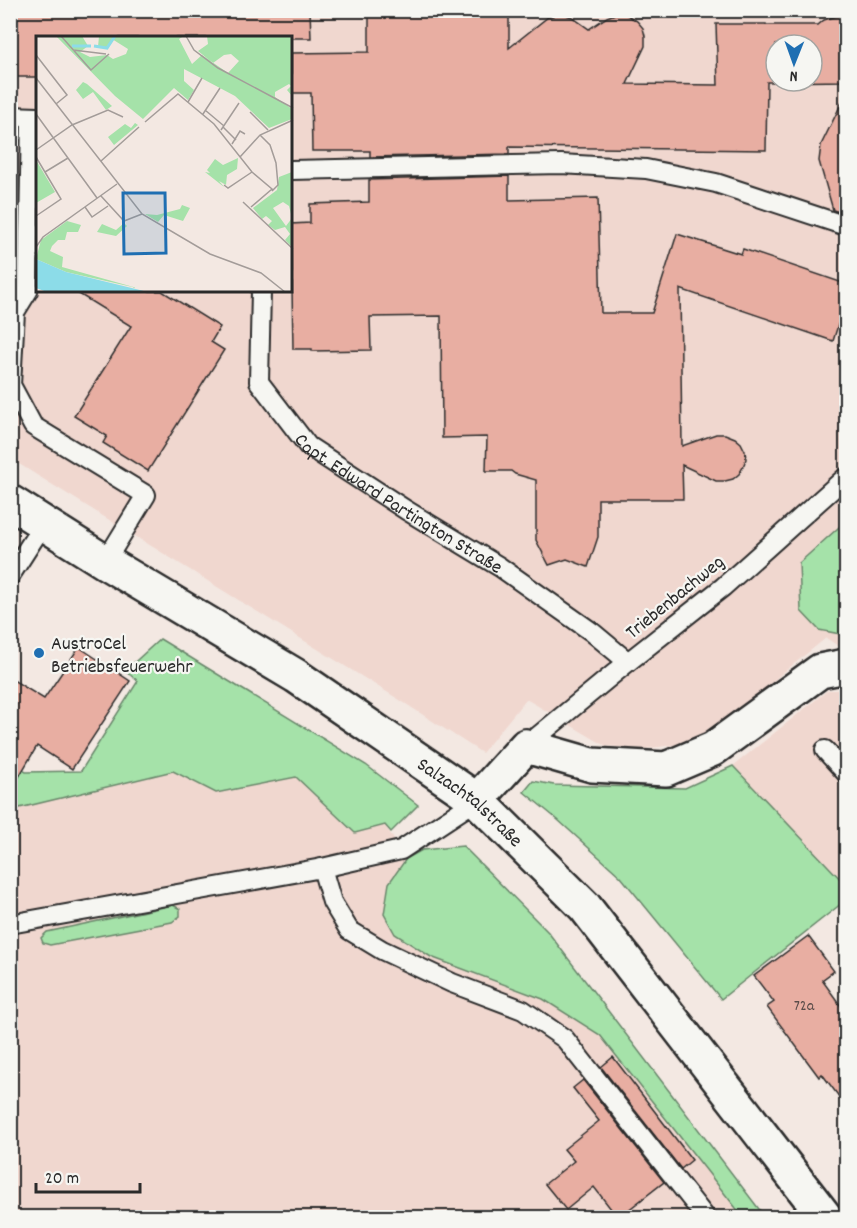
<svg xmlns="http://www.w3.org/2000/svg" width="857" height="1228" viewBox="0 0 857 1228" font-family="Dekko,sans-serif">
<rect width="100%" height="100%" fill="#f3e8e2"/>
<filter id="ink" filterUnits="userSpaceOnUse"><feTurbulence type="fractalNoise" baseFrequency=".0167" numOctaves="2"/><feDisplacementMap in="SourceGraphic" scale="12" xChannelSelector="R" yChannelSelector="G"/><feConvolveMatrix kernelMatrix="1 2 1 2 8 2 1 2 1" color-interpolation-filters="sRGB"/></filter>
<g filter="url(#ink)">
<g fill="#f0d7cf" fill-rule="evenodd">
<path d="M10 11H846V651L826 638 779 676 721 728 681 744 643 749 606 746 526 699 482 753 403 702 11 459ZM38 38H291V291H38ZM776 45H812V81H776Z"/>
<polygon points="828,690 846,690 846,885 733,766"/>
<polygon points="173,771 216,793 296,777 355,833 385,825 406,859 389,883 431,957 543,999 600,1035 743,1217 11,1217 10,810"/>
</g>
<g fill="#a5e2a9" stroke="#68866a" stroke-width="1.5">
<polygon points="846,521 846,635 819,630 801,611 799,563"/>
<polygon points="160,639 366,765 418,805 391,832 385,825 355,833 296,777 216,793 173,771 11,810 10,763 26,772 81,771 138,681 125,671"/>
<polygon points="733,766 846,885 846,900 721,999 621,877 558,820 524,792 533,781 554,785 685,788"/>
<polygon points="463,846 548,932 765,1217 743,1217 600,1035 543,999 431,957 395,934 384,914 389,883 406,859 422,850"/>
<polygon points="173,905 180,909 180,916 172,922 50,945 43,943 41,938 47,932"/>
</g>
<g fill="#e8aea2" stroke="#2b2b2b" stroke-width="1.5" fill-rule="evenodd">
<polygon points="310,10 311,38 38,38 38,77 10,77 10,12 121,11"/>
<path d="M369 10H509V48L548 17 557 15H566L572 17 589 29 607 17 615 14 624 13 637 21 643 28 645 36V46L627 84 718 85 716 24H766V25H818L824 20 846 13V81L767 82 766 150 509 147V154L370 157V151H312L311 93H291V53L369 52ZM776 45H812V81H776Z"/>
<polygon points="846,94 846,214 833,210 819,161 821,145"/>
<polygon points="509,176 509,200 598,198 601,313 652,313 677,234 741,254 743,249 846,284 846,300 833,341 680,289 682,446 716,434 725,434 735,438 741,443 745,451 746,459 743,467 739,474 733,479 725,481 716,481 682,465 683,499 598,499 598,537 588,567 567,559 549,565 536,540 536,480 515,474 511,471 486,471 487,437 442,438 441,316 370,317 371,350 312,351 312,349 293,349 291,224 310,223 310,204 369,202 369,180"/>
<polygon points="74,291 162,291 220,327 211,342 224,350 148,471 103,443 107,436 74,416 131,326"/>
<polygon points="79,647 130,681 72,769 37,746 10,792 10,678 44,699"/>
<polygon points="808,936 834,971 822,980 846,1013 846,1106 822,1074 819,1077 767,1007 774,1002 754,976"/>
<polygon points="613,1057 692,1160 681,1169 601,1067"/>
<polygon points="583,1080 664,1182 618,1218 594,1187 566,1210 545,1184 574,1161 564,1149 599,1121 573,1088"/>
</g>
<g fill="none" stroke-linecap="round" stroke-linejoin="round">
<g stroke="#2b2b2b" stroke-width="22">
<g id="service">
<polyline points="10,116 38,117"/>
<polyline points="31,117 28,291 15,312 11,385 33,426 146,495 105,562"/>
<polyline points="291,170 561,164 646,169 716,183 846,226"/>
<path id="s1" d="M261 291 259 382 308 446 406 510 500 567 592 632 628 662"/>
<polyline points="10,576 44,523"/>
<polyline points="526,746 628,662 723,587 846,477"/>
<polyline points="825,750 846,773"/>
<polyline points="322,868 332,902 349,930 382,950 452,983 523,1010 565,1039 706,1218"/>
<polyline points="10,924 322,868 401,850 477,800"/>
</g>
</g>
<g stroke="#2b2b2b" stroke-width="38">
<polyline id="minor" points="477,800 526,746 592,765 666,769 713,749 820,671 846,666"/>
</g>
<g stroke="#2b2b2b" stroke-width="38">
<g id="primary">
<path id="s2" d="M10 502 105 562 296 676 477 800 585 907 826 1218"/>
</g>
</g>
<use href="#service" stroke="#f6f6f2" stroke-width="18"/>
<use href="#minor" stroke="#f6f6f2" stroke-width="33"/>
<use href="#primary" stroke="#f6f6f2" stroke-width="33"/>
</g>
</g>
<circle fill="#1f6fb2" stroke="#f6f6f2" stroke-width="2" cx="39" cy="653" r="6"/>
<g text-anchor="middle" stroke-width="4.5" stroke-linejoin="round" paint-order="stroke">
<g font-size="16" fill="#5a4c49">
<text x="804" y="1010">72a</text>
</g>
<g font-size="20" fill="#2b2b2b" stroke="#f6f6f2">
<text dy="7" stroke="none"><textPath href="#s1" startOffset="279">Capt. Edward Partington Straße</textPath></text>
<text transform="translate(674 596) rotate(-39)" y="7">Triebenbachweg</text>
<text dy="7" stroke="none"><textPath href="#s2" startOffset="550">Salzachtalstraße</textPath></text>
</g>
<g font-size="20" fill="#2b2b2b" stroke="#f6f6f2" text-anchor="start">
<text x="51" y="649">AustroCel<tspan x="51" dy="23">Betriebsfeuerwehr</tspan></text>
</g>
</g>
<g transform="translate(36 36)">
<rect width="256" height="256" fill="#f3e8e2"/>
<path d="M20 0H46L52 10 44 16 54 21 71 19 77 23 90 18 92 13 76 3 71 11H62L63 0H148L143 3 156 28 166 19 192 37 203 25 195 18 188 19 177 27 162 15 172 8 171 0H256V60L251 54 255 50 253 48 239 56V61L256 73V83L233 92 199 60 148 33V45L158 54 152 64 138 52 107 83 79 60ZM47 46 51 48 76 70 70 74 57 56 47 63 40 54ZM99 87 102 89 78 109 72 101 89 88 95 92ZM202 122 201 133 191 139 190 149 183 145 188 151 169 136 174 137 171 134 179 123 187 129ZM0 124 19 156 0 167ZM256 136 257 208 255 210 249 204 254 198 249 191 239 194 232 189 236 185 230 180 226 183 217 172 241 154 243 141ZM247 166 253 170 256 182 250 190 237 172ZM146 169 154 172 147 185 128 179 122 186 109 178 121 179 144 173ZM31 185 45 189 42 196H31L29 204H22L16 210 14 215 27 221 26 231 101 252 30 236 0 223 5 204ZM88 187 91 190 80 200 61 196 66 188 80 194Z" fill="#a5e2a9" fill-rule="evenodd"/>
<path d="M0 223 30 236 112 256H11L0 252Z" fill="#8cdce8"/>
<path fill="none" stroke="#8cdce8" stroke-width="3" d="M36 10H55M58 10 71 12 79 0"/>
<path fill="none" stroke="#a39c99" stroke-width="1.5" d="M25 0 55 34 73 18M150 0 158 14 182 32 257 72M37 14 70 18M0 19 31 59 20 68M0 42 106 178 174 218 225 237 249 256M152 66 166 42M169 74 188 90M214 76 232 94M0 78 61 162M167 78 184 52M109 86 142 58 178 88 216 136 236 153 215 171M187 91 200 104M185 94 203 67M224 99 234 109 240 127 242 149 236 155M196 108 204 95 209 98M0 114 36 89 72 74 87 81M0 121 25 163 0 180M204 121 224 99 257 84M65 125 103 91M9 136 32 122M188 149 192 152 216 136M65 160 88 185 106 178M207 166 257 213M49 171 56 181 72 170M0 211 7 201 81 148"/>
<path fill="#1f6fb2" fill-opacity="0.15" stroke="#1f6fb2" stroke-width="3" d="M87 157H129L130 217 88 218Z"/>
<rect width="256" height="256" fill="none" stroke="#2b2b2b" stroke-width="3"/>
</g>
<rect width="857" height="1228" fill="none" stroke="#f6f6f2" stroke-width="36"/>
<rect x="18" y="18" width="821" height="1192" fill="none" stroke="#2b2b2b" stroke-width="2" filter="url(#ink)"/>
<g transform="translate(794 63) rotate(181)"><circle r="28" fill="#f6f6f2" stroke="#a5a5a2" stroke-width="1.5"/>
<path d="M0-4.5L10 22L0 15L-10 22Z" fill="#1f6fb2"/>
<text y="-9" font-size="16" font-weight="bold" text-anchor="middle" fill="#2b2b2b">N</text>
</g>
<path d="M36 1183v9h104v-9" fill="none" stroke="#2b2b2b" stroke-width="3"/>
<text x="45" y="1183" font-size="18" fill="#2b2b2b" stroke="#f6f6f2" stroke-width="4.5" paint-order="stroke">20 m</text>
</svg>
